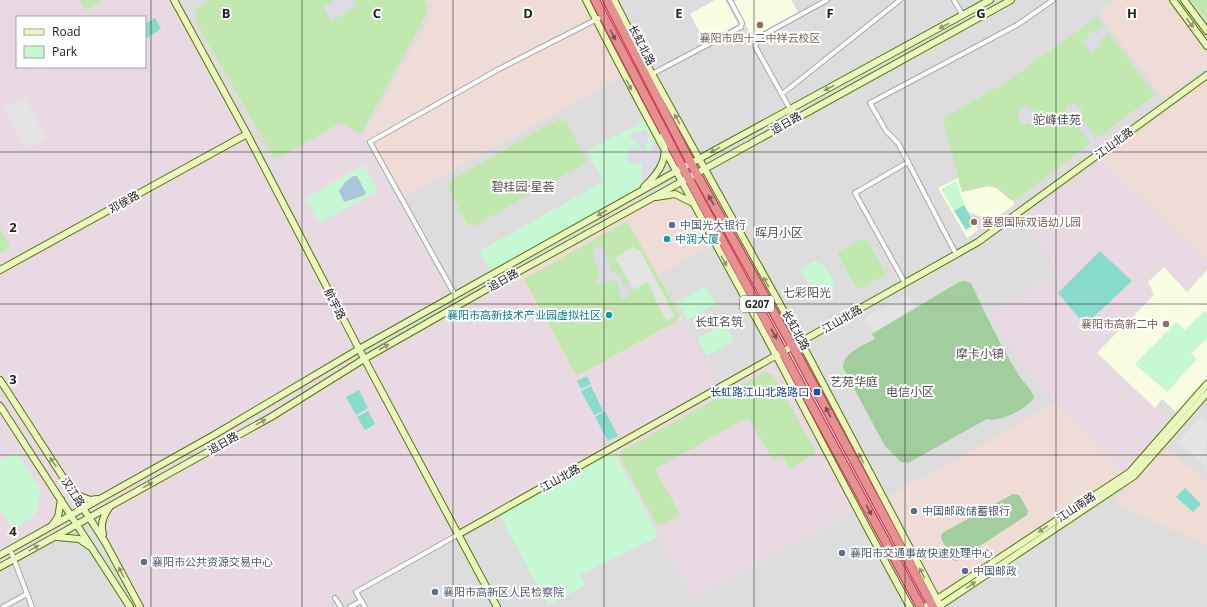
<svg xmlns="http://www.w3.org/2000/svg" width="1207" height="607" viewBox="0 0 1207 607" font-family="'Open Sans','Noto Sans SC',sans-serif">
<rect width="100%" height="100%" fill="#f0efe7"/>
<path fill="#dedddd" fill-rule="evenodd" d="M0 0H1207V607H0ZM17 17H145V67H17Z"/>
<g fill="#f0dcd7">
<polygon points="427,0 582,0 622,77 401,198 370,142 362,137 432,13"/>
<polygon points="1115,0 1167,0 1207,53 1207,67 1164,98 1098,13"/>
<polygon points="1207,80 1207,261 1103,160"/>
<polygon points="680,181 715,244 659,275 683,319 577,379 517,272"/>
<polygon points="1055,402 1123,475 940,597 932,584 931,577 889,496 993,439"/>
<polygon points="1165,447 1207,481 1207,546 1113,502"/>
</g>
<g fill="#e9d9e3" fill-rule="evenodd">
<path d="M0 0H174L364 359 517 272 577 379 683 319 721 388 459 534 323 607H142L89 518 0 567ZM17 17H145V67H17Z"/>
<polygon points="342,124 357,134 365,144 449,293 361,344 270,165"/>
<polygon points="1103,160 1207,261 1207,270 1187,292 1164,267 1154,295 1097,353 1172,422 1123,475 1032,378 991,313 1057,276 1025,216"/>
<polygon points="775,362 854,511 694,599 613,452"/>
</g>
<g fill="#f9fee2">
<polygon points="715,0 725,0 738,24 705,42 690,14"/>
<polygon points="737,0 791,0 798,12 752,37 734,2"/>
<polygon points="958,178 962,192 988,186 997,188 1009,199 1014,200 1014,205 967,238 938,188"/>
<polygon points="1164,267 1187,292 1207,270 1207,382 1179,415 1162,399 1155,408 1097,353 1154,295 1148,282"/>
</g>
<g fill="#c1e8ae">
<polygon points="80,0 104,0 86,10"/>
<polygon points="210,0 424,0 427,12 362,132 360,133 341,122 280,157 274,158 195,20 196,8"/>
<polygon points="1190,0 1207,0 1207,20"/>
<polygon points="1097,17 1153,93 1153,96 1017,199 1012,201 997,188 988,186 962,192 943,118 1002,85"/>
<polygon points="559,119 567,122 587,162 476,225 473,226 467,223 450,192 448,184 453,179"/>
<polygon points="627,221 679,313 679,317 677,321 579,375 576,375 524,279"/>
<polygon points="0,229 10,247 0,253"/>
<polygon points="865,237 886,274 858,290 837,253"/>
<polygon points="764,372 773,375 815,450 815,454 790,469 782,455 773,460 748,417 655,469 679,512 678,516 662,525 656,523 620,458 620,452"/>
</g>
<g fill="#a2ce9d">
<path d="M965 281 971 283C986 315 1001 347 1020 377 1025 384 1031 389 1034 397 1030 408 998 423 987 419L908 463 901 462 885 446 843 368C843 352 863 346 875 339L872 334 959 282Z"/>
<polygon points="1013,494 1019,495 1028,510 1027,515 957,561 952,560 941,538 942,533"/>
</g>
<g fill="#c6f8d3">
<polygon points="648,119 666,153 662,165 634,195 492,274 480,251 604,181 587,151"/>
<polygon points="364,165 378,191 319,223 305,198"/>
<polygon points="956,181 964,205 954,211 941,189"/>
<polygon points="814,261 825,265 836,285 816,296 801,269"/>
<polygon points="706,287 716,304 687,320 677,302"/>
<polygon points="1204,311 1207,313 1207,338 1191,354 1197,359 1167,392 1135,364 1176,322 1185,330"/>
<polygon points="725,323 734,341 707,356 697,339"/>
<polygon points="612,449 659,536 580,575 585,586 548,605 498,512"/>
<path d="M17 452 40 489C38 515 35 518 12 530L0 508V461Z"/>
</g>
<g fill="#87dccb">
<polygon points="155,18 161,29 145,39 145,24"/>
<polygon points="964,205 975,224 966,230 954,211"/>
<polygon points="1100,251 1132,281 1085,325 1058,293"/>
<polygon points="587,376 591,384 581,389 577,381"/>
<polygon points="591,386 603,411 594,415 581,391"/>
<polygon points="359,390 368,408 356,415 346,397"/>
<polygon points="368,411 375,424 365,430 357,417"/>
<polygon points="605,411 618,436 608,441 595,417"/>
<polygon points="1185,488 1201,504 1193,512 1176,497"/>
</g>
<g fill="#e4e4e4">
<polygon points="24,97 46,138 26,149 4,108"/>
<polygon points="632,247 640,251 675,316 667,321 657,303 648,281 634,290 615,258"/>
<polygon points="907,294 915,308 873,332 865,318"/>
<polygon points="1200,417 1207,423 1206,467 1178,443"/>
</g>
<g fill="#dddbe6">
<polygon points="335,0 353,0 357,6 331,21 323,7"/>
<polygon points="1103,25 1109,33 1100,40 1102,44 1091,53 1082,41 1088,37 1089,34 1087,32 1089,30 1092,33"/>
<polygon points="1074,103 1082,109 1081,118 1096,138 1101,135 1110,146 1092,159 1084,148 1090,143 1075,122 1068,121 1064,116 1066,106"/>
<polygon points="1027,105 1031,111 1036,109 1037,114 1034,121 1027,124 1019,123 1019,110"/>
<polygon points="642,130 645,130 650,137 645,145 647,151 650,151 653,144 659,140 666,153 662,165 645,185 642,180 642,165 626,162 631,148 641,150 639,143 630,138 630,134 633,133 636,134"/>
<polygon points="967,211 981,217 981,235 975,224"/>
<polygon points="602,245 611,271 621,276 623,287 630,283 633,288 627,292 629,296 622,300 616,279 596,285 596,281 600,275 592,251"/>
</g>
<polygon fill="#a9c7dc" points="353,176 357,176 366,193 363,196 344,202 339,191 345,182"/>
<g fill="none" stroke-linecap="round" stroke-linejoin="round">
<g stroke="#a7a7a7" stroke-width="6">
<g id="street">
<polyline points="954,0 963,16"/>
<polyline points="652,74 741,27 742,23 730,0"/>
<polyline points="782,94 900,0"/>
<polyline points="790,109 755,46 758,38 827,0"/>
<polyline points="956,254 898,143 886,131 870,103 1017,25 1053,0"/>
<polyline points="905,283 855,193 908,162"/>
<polyline points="455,295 370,142 499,69 603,16"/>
<polyline points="10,549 32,607"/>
<polyline points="335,598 341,607"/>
<polyline points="3,607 27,594"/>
<polyline points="350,607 361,601"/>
<polyline points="365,607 356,592 459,534"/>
</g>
</g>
<g stroke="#567508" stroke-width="8">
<g id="secondary">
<polyline points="174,0 247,134 359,349 497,607"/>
<path d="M586 0C647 121 713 238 777 357 821 440 864 524 910 607"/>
<polyline points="614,0 652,74 801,342 941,607"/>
<polyline points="1173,0 1207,46"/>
<polyline points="1184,0 1207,31"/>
<path d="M644 187C660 172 669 158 663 136"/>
<polyline points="656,197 675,194 691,202"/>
<polyline points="0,270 247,134"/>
<polyline points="0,380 105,542 140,607"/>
<polyline points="0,406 130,607"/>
<polyline points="75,494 90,500 97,499"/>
<polyline points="53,524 58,517 61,500"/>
<path d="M103 534C100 524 103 516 109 508"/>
<polyline points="459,534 978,242 1207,75"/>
<polyline points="57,537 79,539 89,546"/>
<polyline points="0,555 214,435 359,349 675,172 990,0"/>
<polyline points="0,567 271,417 364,359 487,289 1011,0"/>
<polyline points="925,607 1130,472 1207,384"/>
<polyline points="938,607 1134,476 1207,393"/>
</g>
</g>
<g stroke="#d62c48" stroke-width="10">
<g id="highway">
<polyline points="595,0 683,168 921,607"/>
<polyline points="607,0 696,173 793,347 933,607"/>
</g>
</g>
<use href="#street" stroke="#fff" stroke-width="4"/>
<use href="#secondary" stroke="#eaf8bd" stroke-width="6"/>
<use href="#highway" stroke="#e49192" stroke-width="8"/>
</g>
<defs><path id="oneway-solid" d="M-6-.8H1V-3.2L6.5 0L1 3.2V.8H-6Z"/></defs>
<g fill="#8f9776">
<use href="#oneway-solid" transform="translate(1190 23) rotate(53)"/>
<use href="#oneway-solid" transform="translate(944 26) rotate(152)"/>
<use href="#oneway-solid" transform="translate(629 85) rotate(62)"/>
<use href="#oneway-solid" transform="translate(829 88) rotate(152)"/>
<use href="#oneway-solid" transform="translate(677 119) rotate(-119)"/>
<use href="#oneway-solid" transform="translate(715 150) rotate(151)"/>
<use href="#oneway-solid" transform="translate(602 213) rotate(151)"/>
<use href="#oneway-solid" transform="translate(724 261) rotate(61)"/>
<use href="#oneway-solid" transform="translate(766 282) rotate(-119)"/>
<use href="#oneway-solid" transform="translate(384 347) rotate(-30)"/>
<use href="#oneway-solid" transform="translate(261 422) rotate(-29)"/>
<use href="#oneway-solid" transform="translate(861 458) rotate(-117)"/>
<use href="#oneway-solid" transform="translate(53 462) rotate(-123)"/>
<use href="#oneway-solid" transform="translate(148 485) rotate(-29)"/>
<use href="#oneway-solid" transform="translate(1043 529) rotate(146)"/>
<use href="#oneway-solid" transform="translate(34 548) rotate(-29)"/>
<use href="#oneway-solid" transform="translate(121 572) rotate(-118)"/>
<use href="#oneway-solid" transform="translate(922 573) rotate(-118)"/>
<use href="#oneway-solid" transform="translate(971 585) rotate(-34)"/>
</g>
<g fill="#785353">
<use href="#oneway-solid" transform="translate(613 35) rotate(62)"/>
<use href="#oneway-solid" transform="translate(711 200) rotate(-119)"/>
<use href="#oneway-solid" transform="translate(774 334) rotate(61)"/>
<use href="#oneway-solid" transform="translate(828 412) rotate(-118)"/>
<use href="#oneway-solid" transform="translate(869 510) rotate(62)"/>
</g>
<path fill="none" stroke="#202020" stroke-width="1" stroke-opacity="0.55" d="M151 0V607M302 0V607M453 0V607M604 0V607M754 0V607M905 0V607M1056 0V607M0 152H1207M0 304H1207M0 455H1207"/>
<g fill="#8d6e63" stroke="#fff" stroke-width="1.5">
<circle cx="760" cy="25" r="4"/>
<circle cx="974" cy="222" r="4"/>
<circle cx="1166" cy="324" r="4"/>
</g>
<g fill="#5c6f8a" stroke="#fff" stroke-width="1.5">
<circle cx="672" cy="225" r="4"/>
<circle cx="914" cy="511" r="4"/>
<circle cx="842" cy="553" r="4"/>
<circle cx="144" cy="562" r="4"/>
<circle cx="965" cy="571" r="4"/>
<circle cx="435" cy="592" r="4"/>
</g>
<g fill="#0f9aa8" stroke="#fff" stroke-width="1.5">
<circle cx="667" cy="239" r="4"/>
<circle cx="609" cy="315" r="4"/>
</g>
<rect fill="#1a4fb4" stroke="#fff" stroke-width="1.5" x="813" y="388" width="8" height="8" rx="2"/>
<g text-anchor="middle" stroke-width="4" stroke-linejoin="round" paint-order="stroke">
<rect fill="#fff" stroke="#636363" stroke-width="1" x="740" y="296" width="34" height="16" rx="3"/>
<g font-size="10" font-weight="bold" fill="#202020">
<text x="757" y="308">G207</text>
</g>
<g font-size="11" fill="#785e54" stroke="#fff">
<text x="760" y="42">襄阳市四十二中祥云校区</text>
<text x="982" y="226" text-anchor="start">塞恩国际双语幼儿园</text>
<text x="1158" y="328" text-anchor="end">襄阳市高新二中</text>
</g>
<g font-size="11" fill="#202020" stroke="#fff">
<text transform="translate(642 45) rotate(63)" y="4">长虹北路</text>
<text transform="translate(786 123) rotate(-29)" y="4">追日路</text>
<text transform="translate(1114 143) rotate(-36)" y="4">江山北路</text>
<text transform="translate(124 202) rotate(-29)" y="4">邓侯路</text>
<text transform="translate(503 280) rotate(-29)" y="4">追日路</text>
<text transform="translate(335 304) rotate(63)" y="4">航宇路</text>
<text transform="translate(842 319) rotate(-30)" y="4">江山北路</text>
<text transform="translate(796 330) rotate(61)" y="4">长虹北路</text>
<text transform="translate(223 443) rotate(-29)" y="4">追日路</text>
<text transform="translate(560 478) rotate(-29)" y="4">江山北路</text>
<text transform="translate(73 492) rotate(57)" y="4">汉江路</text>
<text transform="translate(1076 507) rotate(-34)" y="4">江山南路</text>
</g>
<g font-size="11" fill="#4e5e75" stroke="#fff" text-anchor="start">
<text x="680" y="229">中国光大银行</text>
<text x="922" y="515">中国邮政储蓄银行</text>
<text x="850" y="557">襄阳市交通事故快速处理中心</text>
<text x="152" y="566">襄阳市公共资源交易中心</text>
<text x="973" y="575">中国邮政</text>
<text x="443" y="596">襄阳市高新区人民检察院</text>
</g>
<g font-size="11" fill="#0d838f" stroke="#fff" text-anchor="start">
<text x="675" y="243">中润大厦</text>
<text x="601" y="319" text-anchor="end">襄阳市高新技术产业园虚拟社区</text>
</g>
<g font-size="11" fill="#164399" stroke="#fff" text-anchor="end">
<text x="809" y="396">长虹路江山北路路口</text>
</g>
<g font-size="12" fill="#535353" stroke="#fff">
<text x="1057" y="124">驼峰佳苑</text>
<text x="523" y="191">碧桂园·星荟</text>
<text x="779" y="237">晖月小区</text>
<text x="807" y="297">七彩阳光</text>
<text x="719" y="326">长虹名筑</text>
<text x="980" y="358">摩卡小镇</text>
<text x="854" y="386">艺苑华庭</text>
<text x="910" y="396">电信小区</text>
</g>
</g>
<g font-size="13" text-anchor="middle" font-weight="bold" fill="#202020" stroke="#fff" stroke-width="4" stroke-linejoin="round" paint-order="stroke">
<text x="226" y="18">B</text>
<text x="377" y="18">C</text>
<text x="528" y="18">D</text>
<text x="679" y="18">E</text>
<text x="830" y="18">F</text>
<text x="981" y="18">G</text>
<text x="1132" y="18">H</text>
<text x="13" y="232">2</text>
<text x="13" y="384">3</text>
<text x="13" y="536">4</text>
</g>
<rect x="16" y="16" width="130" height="52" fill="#ffffff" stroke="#a6a6a6"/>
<rect x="24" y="29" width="20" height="6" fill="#eaf8bd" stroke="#a6a6a6"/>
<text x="52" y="36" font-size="12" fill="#202020">Road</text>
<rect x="24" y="46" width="20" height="12" fill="#c6f8d3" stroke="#a6a6a6"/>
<text x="52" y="56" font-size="12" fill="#202020">Park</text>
</svg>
